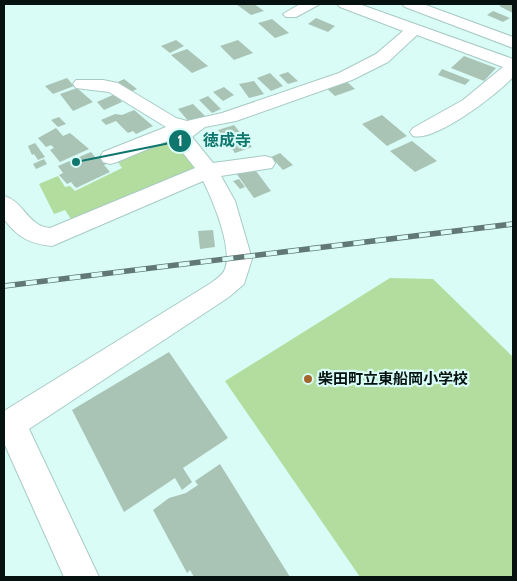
<svg xmlns="http://www.w3.org/2000/svg" width="517" height="581" viewBox="0 0 517 581" font-family="Cabin,'Noto Sans JP',sans-serif">
<rect width="100%" height="100%" fill="#d9fcf7"/>
<g fill="#b3dd9e">
<polygon points="176,137 200,172 66,222 71,219 65,210 54,214 39,184 58,176 65,187 70,186 75,191 122,168 118,162"/>
<polygon points="390,278 433,279 513,357 513,577 360,577 225,381"/>
</g>
<g fill="#a9c4b5">
<polygon points="236,4 254,4 264,11 251,15"/>
<polygon points="504,4 513,4 513,13 499,6"/>
<polygon points="493,11 510,18 503,22 487,15"/>
<polygon points="316,18 335,26 328,32 308,24"/>
<polygon points="272,19 289,33 275,38 258,23"/>
<polygon points="176,40 184,46 170,53 161,46"/>
<polygon points="238,40 253,53 234,60 220,46"/>
<polygon points="187,49 208,66 192,73 171,55"/>
<polygon points="464,56 496,68 484,81 451,68"/>
<polygon points="442,69 470,80 465,85 438,75"/>
<polygon points="288,72 298,81 288,84 279,75"/>
<polygon points="270,73 283,86 271,91 257,78"/>
<polygon points="67,78 74,86 53,94 45,86"/>
<polygon points="124,79 137,89 129,93 116,83"/>
<polygon points="345,80 355,89 335,96 324,86"/>
<polygon points="254,81 264,94 249,98 239,84"/>
<polygon points="224,87 234,95 223,101 213,92"/>
<polygon points="77,88 93,102 73,111 60,94"/>
<polygon points="115,94 122,102 104,110 97,102"/>
<polygon points="208,96 221,109 212,113 199,100"/>
<polygon points="193,104 206,117 190,123 178,109"/>
<polygon points="134,110 153,126 136,134 133,131 128,133 116,121 106,125 101,120 115,114 122,115"/>
<polygon points="382,115 407,136 387,146 362,124"/>
<polygon points="59,117 66,124 58,127 51,120"/>
<polygon points="234,125 252,147 235,153 218,130"/>
<polygon points="56,128 63,136 70,133 89,149 60,162 50,150 54,148 51,145 46,147 38,138"/>
<polygon points="412,141 437,161 415,172 390,151"/>
<polygon points="35,143 45,157 38,160 34,154 32,155 28,146"/>
<polygon points="91,152 96,158 102,156 109,163 104,165 110,172 76,188 71,182 67,184 59,175 63,173 58,166"/>
<polygon points="280,153 293,165 283,170 271,157"/>
<polygon points="44,159 47,164 36,169 33,164"/>
<polygon points="253,167 271,191 254,198 236,173"/>
<polygon points="239,179 245,187 240,189 233,181"/>
<polygon points="213,230 215,247 200,249 198,231"/>
<polygon points="169,352 228,438 183,468 192,482 182,490 175,478 124,512 72,410"/>
<polygon points="220,464 290,577 194,577 190,570 187,573 153,510 169,498 186,493 198,485 195,481"/>
</g>
<g fill="none" stroke-linecap="round" stroke-linejoin="round">
<g stroke="#a8cac4" stroke-width="2">
<g id="minor">
<polygon points="300,4 320,4 296,17 286,17 283,14"/>
<path d="M337 4H359L513 59V77C498 94 435 142 413 136L410 132 413 128 463 100 503 67 417 35 388 62 352 80 236 121 205 127 192 137 213 163 265 156 272 158 275 163 272 168 221 176 235 201 252 259 244 284 229 297 29 429 99 577H64L4 443V411L211 283C216 279 223 275 225 269 233 249 213 200 203 181L52 246C30 244 17 237 4 219V196C24 201 27 226 50 228L195 168 172 139 117 162 110 164 103 162 100 157 103 152 166 127 109 92 76 88 73 84 76 80H103L118 83 176 118 187 121 222 113 339 73 376 54 403 31 340 7Z"/>
<polygon points="402,4 423,4 513,37 513,48 405,7"/>
</g>
</g>
<use href="#minor" fill="#fff" fill-rule="evenodd"/>
<g stroke="#627875" stroke-width="5.5">
<polyline id="rail" points="4,286 513,224"/>
</g>
<use href="#rail" stroke="#d9fcf7" stroke-width="4" stroke-dasharray="11" stroke-linecap="butt"/>
</g>
<circle fill="#a4662c" stroke="#d9fcf7" stroke-width="2" cx="308" cy="379" r="5"/>
<g text-anchor="middle" stroke-width="4.5" stroke-linejoin="round" paint-order="stroke">
<g font-size="15" font-weight="bold" fill="#061210" stroke="#d9fcf7" text-anchor="start">
<text x="318" y="384">柴田町立東船岡小学校</text>
</g>
</g>
<path fill="none" stroke="#0f766e" stroke-width="2" d="M76 162L180 141"/>
<g fill="#0f766e" stroke="#d9fcf7" stroke-width="2">
<circle cx="76" cy="162" r="5"/>
<circle cx="180" cy="141" r="12"/>
</g>
<g font-size="15" text-anchor="middle" font-weight="bold" fill="#fff">
<text x="180" y="146">1</text>
</g>
<g font-size="16" text-anchor="middle" font-weight="bold" fill="#0f766e" stroke="#d9fcf7" stroke-width="4.5" stroke-linejoin="round" paint-order="stroke">
<text x="227" y="146">徳成寺</text>
</g>
<rect width="517" height="581" fill="none" stroke="#061210" stroke-width="10"/>
</svg>
